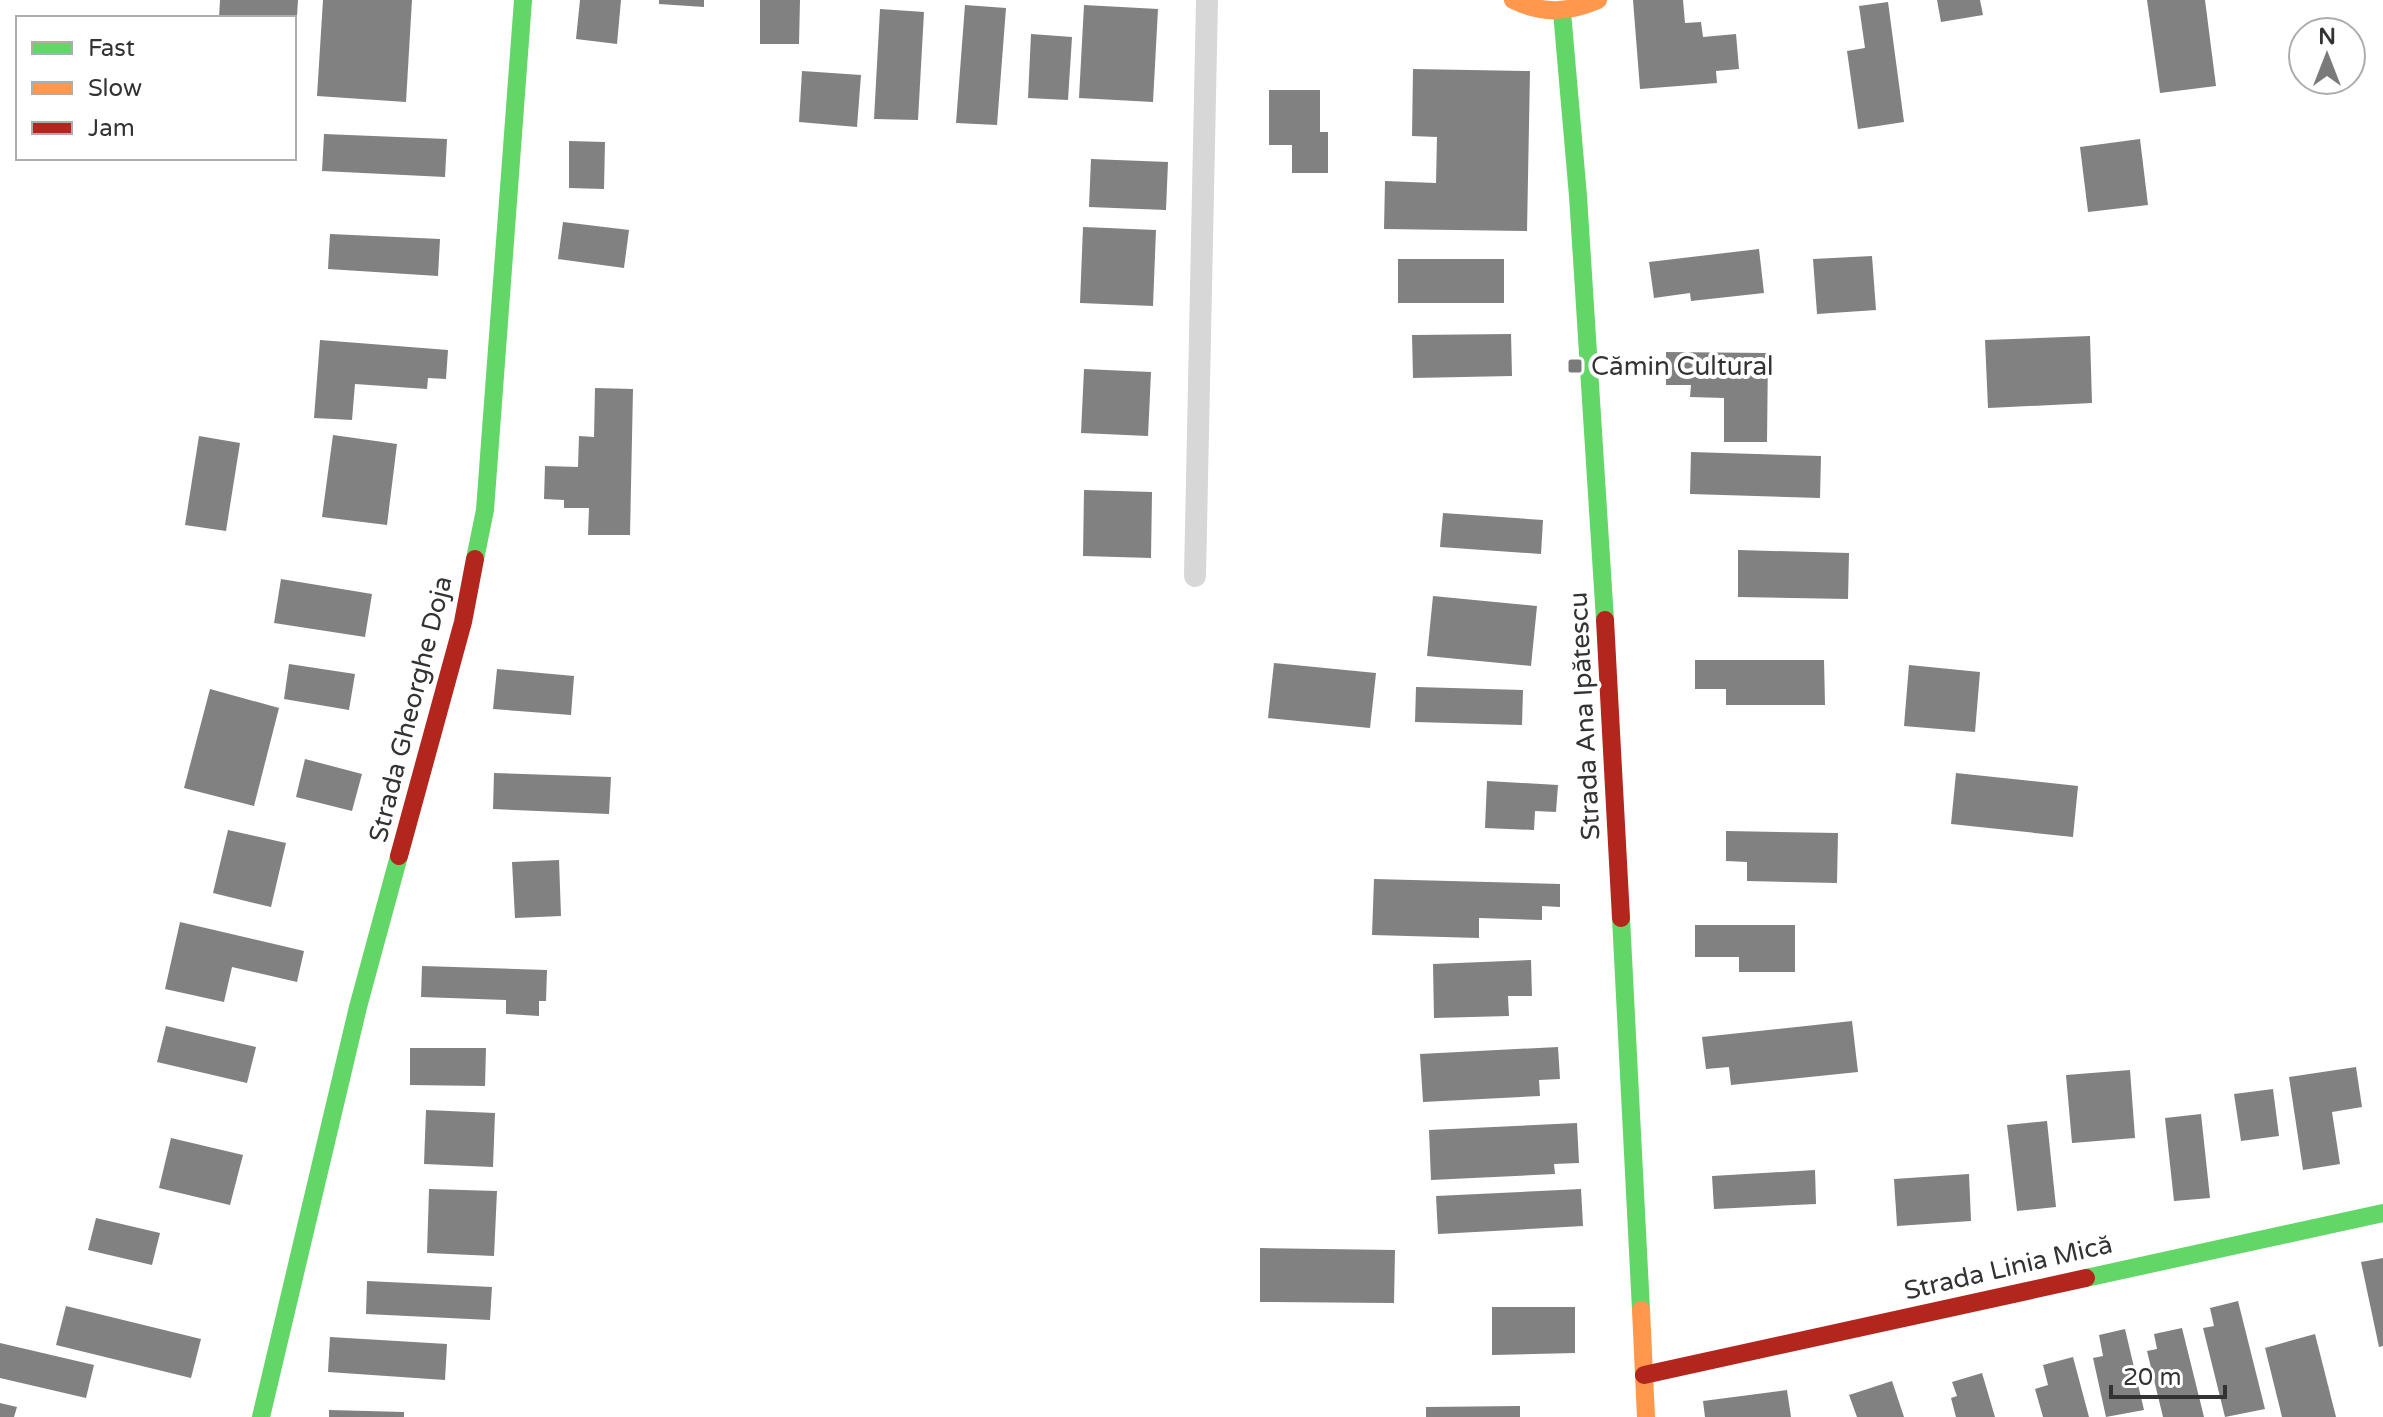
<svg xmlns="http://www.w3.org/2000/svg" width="2383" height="1417" viewBox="0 0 2383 1417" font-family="'Varela Round',sans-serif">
<rect width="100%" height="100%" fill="#fff"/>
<g fill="#818181">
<polygon points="220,0 298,0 296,32 294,32 294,18 219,18"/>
<polygon points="323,0 412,0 406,102 317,96"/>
<polygon points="580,0 621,0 617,44 576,39"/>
<polygon points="659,0 704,0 704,7 659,4"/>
<polygon points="760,0 800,0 799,44 760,44"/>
<polygon points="1633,0 1683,0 1685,23 1701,22 1703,37 1736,34 1739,69 1716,71 1717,83 1640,89"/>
<polygon points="1937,0 1980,0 1983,15 1941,22"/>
<polygon points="2147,0 2205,0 2216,86 2160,93"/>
<polygon points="1888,2 1904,122 1858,129 1847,51 1865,48 1859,6"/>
<polygon points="965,5 1006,8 997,125 956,123"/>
<polygon points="1084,5 1158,9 1153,102 1079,98"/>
<polygon points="880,9 924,12 918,120 874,119"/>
<polygon points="1031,34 1072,37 1068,100 1028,98"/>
<polygon points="1413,69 1530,71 1527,231 1384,229 1385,181 1436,183 1437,137 1412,136"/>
<polygon points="802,71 861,75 857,127 799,122"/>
<polygon points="1269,90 1320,90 1320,132 1328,132 1328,173 1292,173 1292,145 1269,145"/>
<polygon points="324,134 447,139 445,177 322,171"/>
<polygon points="2140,139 2148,205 2088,212 2080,147"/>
<polygon points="569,141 605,142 604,189 569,188"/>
<polygon points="1091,159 1168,162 1166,210 1089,207"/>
<polygon points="563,222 629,230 624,268 558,259"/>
<polygon points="1083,227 1156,230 1153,306 1080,303"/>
<polygon points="330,234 440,239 438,276 328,269"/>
<polygon points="1759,249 1764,293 1691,301 1690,293 1654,298 1649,262"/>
<polygon points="1872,256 1876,310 1817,314 1813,259"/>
<rect x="1398" y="259" width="106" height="44"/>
<polygon points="1511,334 1512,376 1413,378 1412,335"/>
<polygon points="2090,336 2092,403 1988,408 1985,340"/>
<polygon points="320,340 448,350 446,379 428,378 427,389 355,384 352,420 314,418"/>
<polygon points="1666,352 1768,353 1767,442 1724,442 1724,398 1690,397 1691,385 1666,385"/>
<polygon points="1084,369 1151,372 1148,436 1081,433"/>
<polygon points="595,388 633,389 630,535 588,535 589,508 564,508 564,500 544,499 545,466 578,467 579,436 594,437"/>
<polygon points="333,435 397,444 387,525 322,517"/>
<polygon points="199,436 240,443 226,531 185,525"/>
<polygon points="1691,452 1821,456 1820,498 1690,494"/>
<polygon points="1084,490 1152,492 1151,558 1083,556"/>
<polygon points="1443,513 1543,520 1541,554 1440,547"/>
<polygon points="1738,550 1849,553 1848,599 1738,597"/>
<polygon points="281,579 372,594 365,637 274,623"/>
<polygon points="1433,596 1537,606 1531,666 1427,656"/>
<polygon points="1695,660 1824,660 1825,705 1726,705 1726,689 1695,689"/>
<polygon points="1274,663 1376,673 1370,728 1268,718"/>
<polygon points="289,664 355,674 349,710 284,699"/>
<polygon points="1909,665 1980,672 1975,732 1904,726"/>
<polygon points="497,669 574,676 571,715 493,709"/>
<polygon points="1416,687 1523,690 1522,725 1415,722"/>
<polygon points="210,689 279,708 254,806 184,788"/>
<polygon points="305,759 362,774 352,811 296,797"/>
<polygon points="494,773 611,777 609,814 493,809"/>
<polygon points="1956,773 2078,786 2073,837 1951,824"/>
<polygon points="1487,781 1558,785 1556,812 1535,811 1534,830 1485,828"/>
<polygon points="228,830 286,843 271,907 213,893"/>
<polygon points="1726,831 1838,833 1837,883 1747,881 1747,862 1726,861"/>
<polygon points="559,860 561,916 515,918 512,862"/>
<polygon points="1374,879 1560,884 1560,907 1542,906 1542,920 1479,918 1479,938 1372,935"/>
<polygon points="180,922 304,951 297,982 232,967 224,1002 165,989"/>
<polygon points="1695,925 1795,925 1795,972 1739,972 1739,957 1695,957"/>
<polygon points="1531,960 1532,996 1508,996 1509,1016 1434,1018 1433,964"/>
<polygon points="422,966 547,970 546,1001 539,1001 539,1016 506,1014 506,1000 421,997"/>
<polygon points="1852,1021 1858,1072 1731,1085 1729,1067 1706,1069 1702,1037"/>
<polygon points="166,1026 256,1047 247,1083 157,1062"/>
<polygon points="1558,1047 1560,1079 1539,1080 1540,1096 1423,1102 1420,1054"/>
<polygon points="410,1048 486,1048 485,1086 410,1085"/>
<polygon points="2356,1067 2362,1107 2332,1112 2340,1164 2303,1170 2289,1077"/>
<polygon points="2130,1070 2135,1138 2072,1143 2066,1075"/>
<polygon points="2273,1089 2279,1136 2241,1141 2234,1094"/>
<polygon points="426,1110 495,1113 493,1167 424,1164"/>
<polygon points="2201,1114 2210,1198 2174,1201 2165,1118"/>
<polygon points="2047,1121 2056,1207 2017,1211 2007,1125"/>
<polygon points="1577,1123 1579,1163 1554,1164 1555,1174 1431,1180 1429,1130"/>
<polygon points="171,1138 243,1155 230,1205 159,1188"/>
<polygon points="1815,1170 1816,1204 1714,1209 1712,1176"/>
<polygon points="1969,1174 1971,1221 1897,1226 1894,1179"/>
<polygon points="429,1189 497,1191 494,1256 427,1253"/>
<polygon points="1581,1189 1583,1226 1438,1234 1436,1196"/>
<polygon points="96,1218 160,1233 152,1265 88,1250"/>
<polygon points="1260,1248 1395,1250 1394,1303 1260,1302"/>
<polygon points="2383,1258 2383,1346 2379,1347 2361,1262"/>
<polygon points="367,1281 492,1287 490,1320 366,1314"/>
<polygon points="2238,1301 2265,1409 2225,1417 2203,1328 2214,1326 2210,1308"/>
<polygon points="66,1306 201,1339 191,1378 56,1345"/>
<polygon points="1492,1307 1575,1307 1575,1353 1492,1355"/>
<polygon points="2182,1328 2204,1417 2163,1417 2147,1351 2157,1349 2154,1334"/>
<polygon points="2125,1329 2144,1410 2106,1417 2093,1358 2103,1356 2099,1335"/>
<polygon points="2315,1334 2336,1417 2282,1417 2265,1348"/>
<polygon points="330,1337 447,1344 445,1380 328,1372"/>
<polygon points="0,1343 94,1365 86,1398 0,1378"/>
<polygon points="2073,1357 2089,1417 2043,1417 2035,1389 2048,1385 2043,1365"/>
<polygon points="1982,1373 1995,1417 1956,1417 1951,1398 1957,1396 1952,1382"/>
<polygon points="1892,1381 1904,1417 1857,1417 1849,1395"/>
<polygon points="1787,1390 1791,1417 1705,1417 1703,1401"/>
<polygon points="0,1403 17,1407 14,1417 0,1417"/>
<polygon points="1520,1406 1520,1417 1426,1417 1426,1407"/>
<polygon points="329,1410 404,1412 404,1417 329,1417"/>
</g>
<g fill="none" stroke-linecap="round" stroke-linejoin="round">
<polyline stroke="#d7d7d7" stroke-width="22" points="1195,576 1207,0"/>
<g stroke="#63d668" stroke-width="18">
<polyline points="1562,12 1578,196 1605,620"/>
<polyline points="475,559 485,510 523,0"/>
<polyline points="1621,918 1641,1310"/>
<polyline points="2086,1278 2383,1213"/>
<polyline points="261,1417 358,1007 399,856"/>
</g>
<g stroke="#ff974d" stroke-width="18">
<path d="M1513 0C1542 14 1568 13 1598 0"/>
<polyline points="1641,1310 1646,1417"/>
</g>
<g stroke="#b3261e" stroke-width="18">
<polyline points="1605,620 1621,918"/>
<polyline points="399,856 463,622 475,559"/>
<polyline points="1644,1375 2086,1278"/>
</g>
</g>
<rect fill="#7a7a7a" stroke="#fff" stroke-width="3" x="1567" y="358" width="16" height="16" rx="4"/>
<g text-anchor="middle" stroke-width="8" stroke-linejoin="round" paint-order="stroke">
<g font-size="26" fill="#333" stroke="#fff" text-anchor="start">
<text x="1591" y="375">Cămin Cultural</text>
</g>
<g font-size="26" fill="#333" stroke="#fff">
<text transform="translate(410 709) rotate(-76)" y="9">Strada Gheorghe Doja</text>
<text transform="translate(1584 716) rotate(-93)" y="9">Strada Ana Ipătescu</text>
<text transform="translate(2008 1267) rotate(-13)" y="9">Strada Linia Mică</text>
</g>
</g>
<rect x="16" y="16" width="280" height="144" fill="#ffffff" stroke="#adadad" stroke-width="2"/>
<rect x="32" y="42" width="40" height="12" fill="#63d668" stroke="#adadad" stroke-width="2"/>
<text x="88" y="56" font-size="24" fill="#333333">Fast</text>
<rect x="32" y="82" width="40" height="12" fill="#ff974d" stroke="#adadad" stroke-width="2"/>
<text x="88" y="96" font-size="24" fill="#333333">Slow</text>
<rect x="32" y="122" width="40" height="12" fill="#b3261e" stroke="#adadad" stroke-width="2"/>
<text x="88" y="136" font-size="24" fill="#333333">Jam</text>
<g transform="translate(2327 56)"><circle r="38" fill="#ffffff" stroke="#adadad" stroke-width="2"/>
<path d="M0-6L14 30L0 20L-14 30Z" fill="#7a7a7a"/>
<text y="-12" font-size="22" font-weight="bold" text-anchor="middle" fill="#333333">N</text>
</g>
<path d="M2111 1385v12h114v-12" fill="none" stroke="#333333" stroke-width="4"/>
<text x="2123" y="1385" font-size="24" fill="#333333" stroke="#ffffff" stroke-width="6" paint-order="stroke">20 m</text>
</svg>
